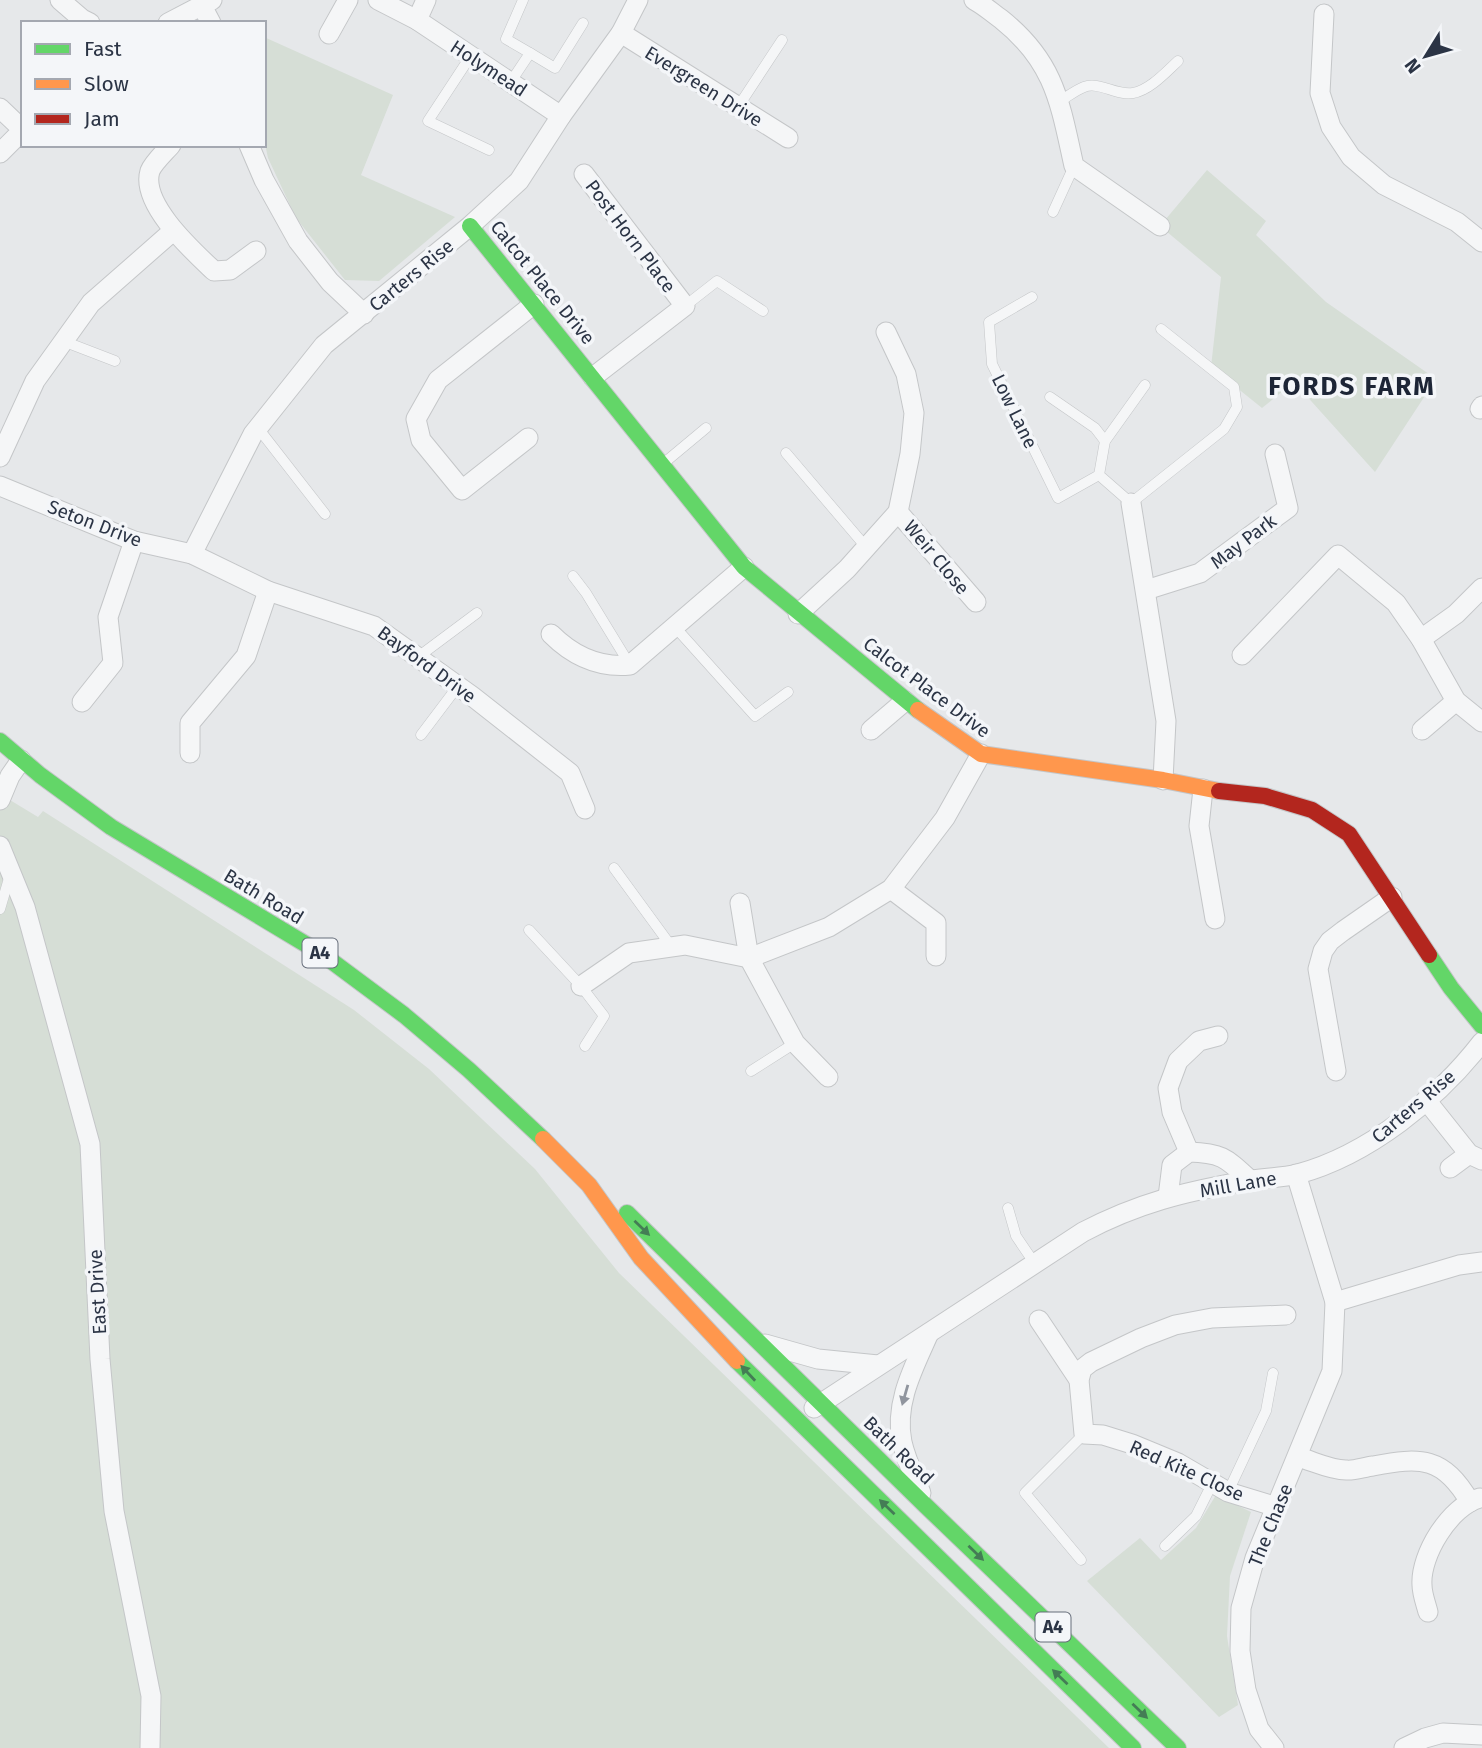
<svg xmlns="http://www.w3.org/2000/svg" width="1482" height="1748" viewBox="0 0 1482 1748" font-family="'Fira Sans',sans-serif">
<rect width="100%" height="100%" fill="#e6e8ea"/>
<g fill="#d6ded6">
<polygon points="264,37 393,95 361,175 455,217 379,281 345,280 296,218 268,158 264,139"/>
<polygon points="1207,170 1266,221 1256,235 1326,302 1436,379 1375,472 1294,382 1262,408 1211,367 1221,277 1160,226"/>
<polygon points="0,794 38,817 43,811 354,1010 429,1069 535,1169 619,1273 1109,1748 0,1748"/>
<polygon points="1216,1495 1251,1512 1230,1576 1227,1636 1238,1705 1219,1717 1087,1581 1140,1538 1161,1560 1196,1528"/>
</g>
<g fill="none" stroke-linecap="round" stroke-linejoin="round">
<g stroke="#c4c6c8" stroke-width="11">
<g id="lane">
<polyline points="523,0 506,39 530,53"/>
<polyline points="470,57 428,121 489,150"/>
<polyline points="510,83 530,53 555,68 583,23"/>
<path d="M1060 101C1067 97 1076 90 1084 87 1099 81 1116 96 1133 93 1150 90 1166 72 1178 61"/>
<polyline points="738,107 782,40"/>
<polyline points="1053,212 1074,166"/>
<polyline points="1032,297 989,322 992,364 1058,498 1099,475"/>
<polyline points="685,306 717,281 763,311"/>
<polyline points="63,341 115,361"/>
<polyline points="1145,385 1105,441 1099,475 1131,503 1224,429 1237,407 1234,387 1161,329"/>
<polyline points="1050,397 1095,428 1105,441"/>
<polyline points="258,428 325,514"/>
<polyline points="786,453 866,547"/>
<polyline points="664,463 706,428"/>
<polyline points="573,576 586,593 630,665"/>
<polyline points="675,627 755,716 788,692"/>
<polyline points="418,657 477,613"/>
<polyline points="421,735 458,686"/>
<polyline points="614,868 671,946"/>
<polyline points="0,909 10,875"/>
<polyline points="529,930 581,986 604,1016 585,1046"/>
<polyline points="751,1071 795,1043"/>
<polyline points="1008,1208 1016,1236 1035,1264"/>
<polyline points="1228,1492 1266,1411 1273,1373"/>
<polyline points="1165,1546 1196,1516 1212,1484"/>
<polyline points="1081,1560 1025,1493 1084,1434"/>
</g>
</g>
<g stroke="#c4c6c8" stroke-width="21">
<g id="street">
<polyline points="60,0 82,19 90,23"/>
<polyline points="378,0 417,20 561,116"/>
<path d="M974 0C984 5 992 13 1001 19 1055 62 1060 103 1074 166L1160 226"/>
<polyline points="202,6 211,23"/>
<polyline points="1324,14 1320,93 1331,127 1351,157 1384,185 1457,222 1482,242"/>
<polyline points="417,20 426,0"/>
<polyline points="168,23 212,0"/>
<polyline points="621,33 788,138"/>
<polyline points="329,34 348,0"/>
<polyline points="0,108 23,130 0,153"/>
<path d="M171 145C165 152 153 163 150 171 140 204 193 251 214 271L230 270 256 251"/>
<polyline points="249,145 264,180 298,241 330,282 364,314"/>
<polyline points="584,174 685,306 593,377"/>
<polyline points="1480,409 1482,406"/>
<polyline points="528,438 462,490 421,440 416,419 438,380 534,304"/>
<polyline points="0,457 35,381 91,303 173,231"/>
<polyline points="0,486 134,541 192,554 268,591 374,626 472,696 570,773 585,809"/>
<polyline points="1131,503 1166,721 1163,780"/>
<polyline points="898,512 976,602"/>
<polyline points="192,554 253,434 324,345 470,226 519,181 561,116 621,33 638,0"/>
<polyline points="1146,590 1200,573 1288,508 1275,454"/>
<polyline points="798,614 847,569 898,512 910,454 914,413 906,374 886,332"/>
<path d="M551 634C573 656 599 668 630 665L744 567"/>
<polyline points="1421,639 1456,614 1482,588"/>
<polyline points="1242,655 1338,555 1396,603 1421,639 1456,701 1482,722"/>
<polyline points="82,702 113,663 108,617 134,541"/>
<polyline points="871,730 905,701"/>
<polyline points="1422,730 1456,701"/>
<polyline points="190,753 190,723 246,656 268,591"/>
<polyline points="1203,789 1199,826 1215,919"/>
<polyline points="0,800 10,776 21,760"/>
<polyline points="0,846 25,907 90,1144 100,1359 114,1511 151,1696 150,1748"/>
<polyline points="891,889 936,923 936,956"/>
<polyline points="740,903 749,958 795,1043 828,1077"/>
<polyline points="581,986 629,953 685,945 749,958 829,927 891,889 945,818 981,754"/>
<polyline points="1336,1071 1318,969 1323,951 1330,941 1343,931 1392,897"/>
<polyline points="1426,1100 1469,1154 1482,1160"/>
<polyline points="1189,1152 1172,1112 1168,1088 1178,1061 1199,1041 1218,1036"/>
<polyline points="1450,1168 1469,1154"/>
<path d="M1168 1197 1172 1165 1189 1152C1222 1153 1226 1158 1250 1180"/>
<polyline points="1335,1302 1459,1265 1482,1262"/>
<polyline points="1039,1320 1079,1380"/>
<polyline points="765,1344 818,1359 878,1365"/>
<path d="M814 1408 1083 1232C1138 1203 1184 1192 1245 1181 1263 1178 1281 1178 1298 1174 1368 1155 1438 1099 1482 1042"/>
<path d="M1298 1457C1313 1461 1330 1470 1346 1470 1354 1471 1364 1467 1373 1466 1421 1457 1443 1456 1470 1502"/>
<path d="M921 1493C914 1476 906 1460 902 1442 894 1403 914 1367 929 1333"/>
<polyline points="1277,1507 1228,1492 1178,1463 1132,1444 1103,1435 1084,1434 1079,1380 1082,1369 1091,1362 1141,1338 1175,1325 1212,1318 1286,1315"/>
<path d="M1428 1612C1426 1604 1422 1594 1422 1585 1420 1555 1450 1506 1480 1498"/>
<polyline points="1274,1748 1259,1729 1246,1690 1240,1651 1241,1608 1255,1558 1332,1371 1335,1302 1296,1174"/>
<polyline points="1404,1748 1425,1738 1443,1733 1482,1735"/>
</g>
</g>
<g stroke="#c4c6c8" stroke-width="18">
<g id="fast">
<polyline points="470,226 744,567 918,710"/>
<polyline points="0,741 40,775 111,827 322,954 404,1015 469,1070 543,1139"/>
<polyline points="1429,955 1451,988 1482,1026"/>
<polyline points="627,1213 926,1506 1178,1748"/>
<polyline points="737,1361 1133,1748"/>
</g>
</g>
<g stroke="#c4c6c8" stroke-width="18">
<g id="slow">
<polyline points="918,710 981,754 1163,780 1219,791"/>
<polyline points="543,1139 589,1185 641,1258 737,1361"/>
</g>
</g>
<g stroke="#c4c6c8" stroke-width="18">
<polyline id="jam" points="1219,791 1265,796 1312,810 1349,834 1429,955"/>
</g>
<use href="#lane" stroke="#f5f6f7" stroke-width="10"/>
<use href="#street" stroke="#f5f6f7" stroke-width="19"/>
<use href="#fast" stroke="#63d668" stroke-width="16"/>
<use href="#slow" stroke="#ff974d" stroke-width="16"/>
<use href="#jam" stroke="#b3261e" stroke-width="16"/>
</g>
<defs><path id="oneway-solid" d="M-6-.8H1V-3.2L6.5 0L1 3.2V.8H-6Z" transform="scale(1.75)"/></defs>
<g fill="#447d55">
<use href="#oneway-solid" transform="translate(642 1228) rotate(44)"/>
<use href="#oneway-solid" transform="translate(748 1373) rotate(-133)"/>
<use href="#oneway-solid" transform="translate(887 1507) rotate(-136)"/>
<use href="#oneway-solid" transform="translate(976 1553) rotate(44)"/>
<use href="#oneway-solid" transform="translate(1060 1677) rotate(-136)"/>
<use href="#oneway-solid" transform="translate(1140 1711) rotate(44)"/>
</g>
<use fill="#90959e" href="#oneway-solid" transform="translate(905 1395) rotate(106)"/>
<g text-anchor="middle" stroke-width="7" stroke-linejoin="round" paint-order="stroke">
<g fill="#f4f6f9" stroke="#676e7b" stroke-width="2">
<rect x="302.5" y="938.5" width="35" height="29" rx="5"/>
<rect x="1035.5" y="1612.5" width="35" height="29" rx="5"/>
</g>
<g font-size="18" font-weight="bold" fill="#2b3445">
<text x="320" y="959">A4</text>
<text x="1053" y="1633">A4</text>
</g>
<g font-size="19" fill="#2b3445" stroke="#f4f6f9">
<text transform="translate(489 68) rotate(33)" y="7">Holymead</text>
<text transform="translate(704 86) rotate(32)" y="7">Evergreen Drive</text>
<text transform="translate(631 236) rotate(53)" y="7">Post Horn Place</text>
<text transform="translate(411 275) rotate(-39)" y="7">Carters Rise</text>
<text transform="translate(543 282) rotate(51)" y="7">Calcot Place Drive</text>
<text transform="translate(1015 411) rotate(64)" y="7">Low Lane</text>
<text transform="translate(95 523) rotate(21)" y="7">Seton Drive</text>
<text transform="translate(1243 541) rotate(-37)" y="7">May Park</text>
<text transform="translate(937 557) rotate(50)" y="7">Weir Close</text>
<text transform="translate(427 664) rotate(36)" y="7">Bayford Drive</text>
<text transform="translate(927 687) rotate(37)" y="7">Calcot Place Drive</text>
<text transform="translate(264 896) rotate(31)" y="7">Bath Road</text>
<text transform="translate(1413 1106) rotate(-40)" y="7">Carters Rise</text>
<text transform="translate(1238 1184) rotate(-10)" y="7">Mill Lane</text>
<text transform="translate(97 1292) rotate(-93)" y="7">East Drive</text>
<text transform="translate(899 1450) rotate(44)" y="7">Bath Road</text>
<text transform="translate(1187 1470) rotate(24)" y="7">Red Kite Close</text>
<text transform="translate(1270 1525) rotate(-68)" y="7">The Chase</text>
</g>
<g font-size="26" font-weight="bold" letter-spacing="2" fill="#1d2536" stroke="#f4f6f9">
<text x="1352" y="395">FORDS FARM</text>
</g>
</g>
<rect x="21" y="21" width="245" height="126" fill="#f4f6f9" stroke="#a4a8b1" stroke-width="2"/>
<rect x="35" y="44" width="35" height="10" fill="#63d668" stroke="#a4a8b1" stroke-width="2"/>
<text x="84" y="56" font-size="21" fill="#2b3445">Fast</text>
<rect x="35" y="79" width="35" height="10" fill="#ff974d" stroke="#a4a8b1" stroke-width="2"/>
<text x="84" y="91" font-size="21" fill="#2b3445">Slow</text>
<rect x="35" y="114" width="35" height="10" fill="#b3261e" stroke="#a4a8b1" stroke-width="2"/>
<text x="84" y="126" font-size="21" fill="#2b3445">Jam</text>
<g transform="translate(1426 56) rotate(233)" stroke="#f4f6f9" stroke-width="5" paint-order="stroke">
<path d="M0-5L12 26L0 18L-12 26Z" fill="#2b3445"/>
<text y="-10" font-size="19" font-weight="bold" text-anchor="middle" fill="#2b3445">N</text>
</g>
</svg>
